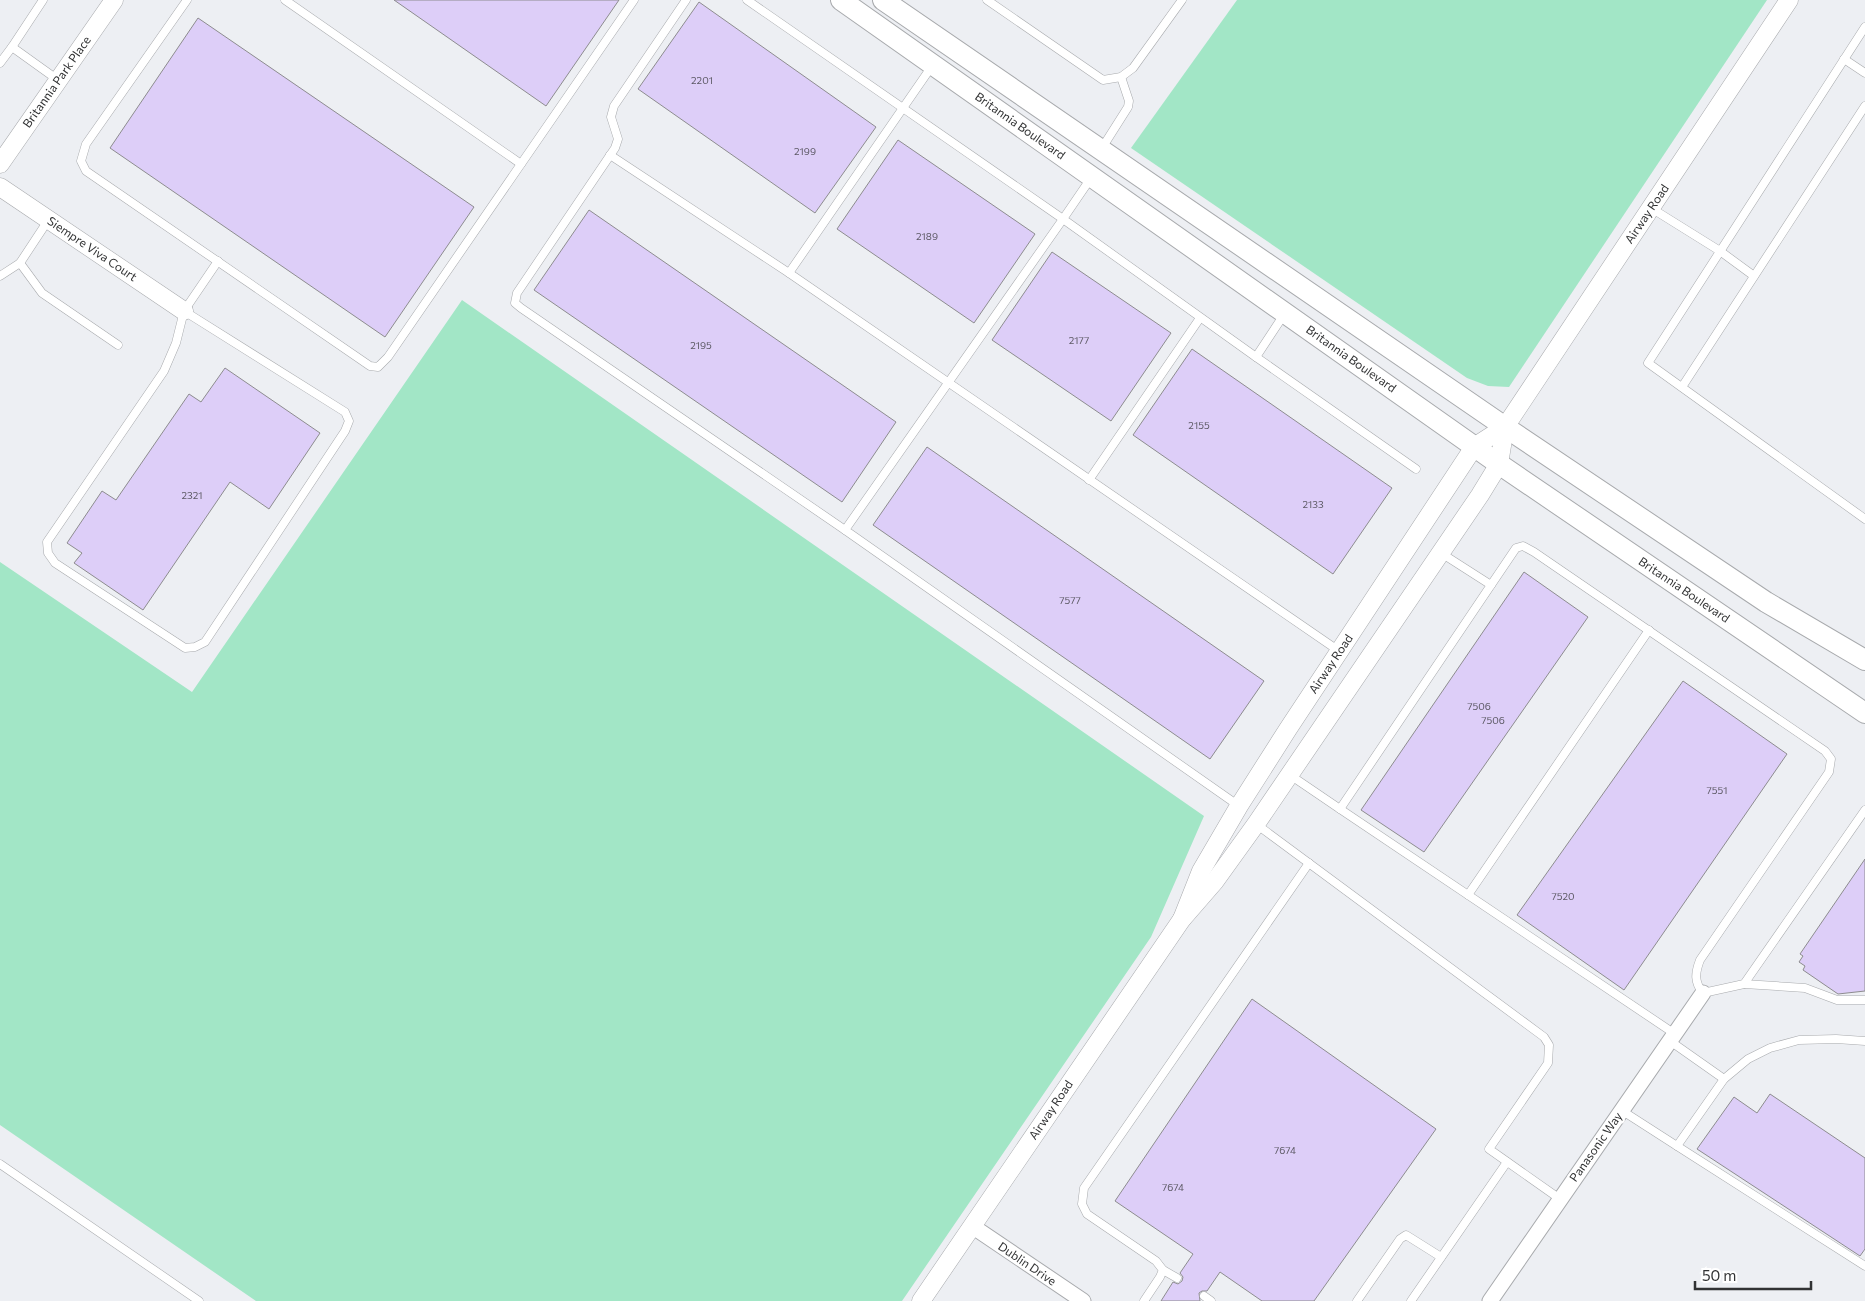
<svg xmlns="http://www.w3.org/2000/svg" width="1865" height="1301" viewBox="0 0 1865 1301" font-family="Commissioner,sans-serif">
<rect width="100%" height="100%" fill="#edeff3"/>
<g fill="#a2e6c6">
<polygon points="1237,0 1767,0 1509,387 1488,386 1467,378 1131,148"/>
<polygon points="462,300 1204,816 1151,937 902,1301 256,1301 0,1125 0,562 192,692"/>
</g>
<g fill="#ddcef8" stroke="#8d8c8f">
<polygon points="394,0 619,0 546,106"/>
<polygon points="699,2 876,127 815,213 638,89"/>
<polygon points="198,18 474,207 385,337 110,148"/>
<polygon points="898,140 1035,234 974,323 837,229"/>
<polygon points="589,210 896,422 842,502 534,290"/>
<polygon points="1052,252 1171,333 1111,421 992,340"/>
<polygon points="1192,349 1392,488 1333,574 1133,435"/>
<polygon points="225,368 320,433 269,509 230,482 143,610 74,563 82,553 67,543 102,491 116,500 189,394 201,402"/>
<polygon points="927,447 1264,681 1210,759 873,525"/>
<polygon points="1524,572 1588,617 1424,852 1361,810"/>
<polygon points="1683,681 1787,754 1624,990 1517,915"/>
<polygon points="1865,859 1865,991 1838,994 1803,970 1805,966 1799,962 1803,956 1800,954"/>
<polygon points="1252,999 1436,1129 1314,1301 1262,1301 1220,1272 1207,1291 1202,1291 1199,1293 1200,1301 1161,1301 1173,1282 1178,1284 1182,1281 1183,1277 1180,1273 1193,1254 1115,1201"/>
<polygon points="1770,1094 1865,1158 1865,1249 1860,1256 1697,1149 1734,1097 1757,1113"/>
</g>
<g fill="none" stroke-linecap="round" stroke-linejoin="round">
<g stroke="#a8aaad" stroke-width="9">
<g id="service">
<polyline points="187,0 86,144 81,161 86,171 370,366 378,367 388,357 634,0"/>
<polyline points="285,0 521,164"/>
<polyline points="686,0 614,106 611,117 618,139 615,148 517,293 515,303 521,308 845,530"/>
<polyline points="747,0 1063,219 845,530 1239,806"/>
<polyline points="987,0 1103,80 1121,77 1133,68 1182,0"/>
<polyline points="1865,27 1648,363 1865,519"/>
<polyline points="12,47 43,0"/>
<polyline points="1844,59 1865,73"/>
<polyline points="0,63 12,47 58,80"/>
<polyline points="932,66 789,273 1339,651"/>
<polyline points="1102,148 1128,107 1129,101 1121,77"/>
<polyline points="610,155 789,273"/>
<polyline points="1091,178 1063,219 1256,357"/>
<polyline points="1651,208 1720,251 1754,276"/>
<polyline points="49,219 20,263 42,293 118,345"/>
<polyline points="0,276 20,263"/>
<polygon points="184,311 345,412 349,421 345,431 205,642 195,647 185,648 55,563 48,553 47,542 164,371 176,343"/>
<polyline points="184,311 218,261"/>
<polyline points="1285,313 1256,357 1416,469"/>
<polyline points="1682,387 1865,106"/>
<polyline points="1089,480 1200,318"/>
<path d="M1491 585 1516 548 1523 546 1534 552 1825 751 1831 759 1829 772 1700 960C1695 973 1694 982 1703 993L1744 984 1865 810"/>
<polyline points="1290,775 1340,809 1491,585 1441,553"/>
<polyline points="1340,809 1675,1034"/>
<polyline points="1256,824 1544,1037 1549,1045 1548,1063 1489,1149 1560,1199"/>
<polyline points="1468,895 1649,630"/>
<polyline points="1744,984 1805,988 1837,1000 1865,1000"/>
<polyline points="1670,1041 1724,1079 1748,1059 1770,1048 1799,1040 1836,1039 1865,1041"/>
<polyline points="1621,1110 1677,1146 1724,1079"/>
<polyline points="1677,1146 1865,1266"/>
<polyline points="0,1164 199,1301"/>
<polyline points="1163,1270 1177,1278"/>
<polyline points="1204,1296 1211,1301"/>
<polyline points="1144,1301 1160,1277 1163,1270 1156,1261 1087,1214 1082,1204 1084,1188 1309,863"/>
<polyline points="1357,1301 1400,1239 1406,1235 1441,1257"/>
<polyline points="1411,1301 1507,1162"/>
</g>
</g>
<g stroke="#a8aaad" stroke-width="17">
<g id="minor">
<polyline points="972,1226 1083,1301"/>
<polyline points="1490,1301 1703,993"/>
</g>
</g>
<g stroke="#a8aaad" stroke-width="19">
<g id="tertiary">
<polyline points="0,164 114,0"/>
<polyline points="0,187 184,311"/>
<polyline points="1182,919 1201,871 1239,806 1288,729 1474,447 1505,427 1789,0"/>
<polyline points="921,1301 1182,919 1215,881 1256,824 1480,495 1499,464 1505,427"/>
</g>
</g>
<g stroke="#a8aaad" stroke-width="22">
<g id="secondary">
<polyline points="841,0 1499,464 1865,713"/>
<polyline points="883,0 1505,427 1766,602 1865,660"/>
</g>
</g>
<use href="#service" stroke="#fff" stroke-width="8"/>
<use href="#minor" stroke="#fff" stroke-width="15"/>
<use href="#tertiary" stroke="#fff" stroke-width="18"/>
<use href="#secondary" stroke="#fff" stroke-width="20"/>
</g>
<g text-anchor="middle" stroke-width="4.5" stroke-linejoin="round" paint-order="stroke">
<g font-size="10" fill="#5c5964">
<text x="702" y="84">2201</text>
<text x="805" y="155">2199</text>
<text x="927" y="240">2189</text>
<text x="1079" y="344">2177</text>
<text x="701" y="349">2195</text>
<text x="1199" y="429">2155</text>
<text x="192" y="499">2321</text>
<text x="1313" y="508">2133</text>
<text x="1070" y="604">7577</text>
<text x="1479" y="710">7506</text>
<text x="1493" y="724">7506</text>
<text x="1717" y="794">7551</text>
<text x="1563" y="900">7520</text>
<text x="1285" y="1154">7674</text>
<text x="1173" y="1191">7674</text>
</g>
<g font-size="12" fill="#313233" stroke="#fff">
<text transform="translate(57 82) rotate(-55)" y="4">Britannia Park Place</text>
<text transform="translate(1020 126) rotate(35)" y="4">Britannia Boulevard</text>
<text transform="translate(1647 214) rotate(-56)" y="4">Airway Road</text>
<text transform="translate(92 249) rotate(34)" y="4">Siempre Viva Court</text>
<text transform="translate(1351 359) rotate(35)" y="4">Britannia Boulevard</text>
<text transform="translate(1684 590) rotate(34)" y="4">Britannia Boulevard</text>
<text transform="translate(1331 664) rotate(-56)" y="4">Airway Road</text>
<text transform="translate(1051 1110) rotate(-56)" y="4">Airway Road</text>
<text transform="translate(1596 1147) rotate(-55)" y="4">Panasonic Way</text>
<text transform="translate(1027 1264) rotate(34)" y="4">Dublin Drive</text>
</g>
</g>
<path d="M1695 1281v8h116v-8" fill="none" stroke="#313233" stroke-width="2.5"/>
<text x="1702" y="1281" font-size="15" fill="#313233" stroke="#ffffff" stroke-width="4" paint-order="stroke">50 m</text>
</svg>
